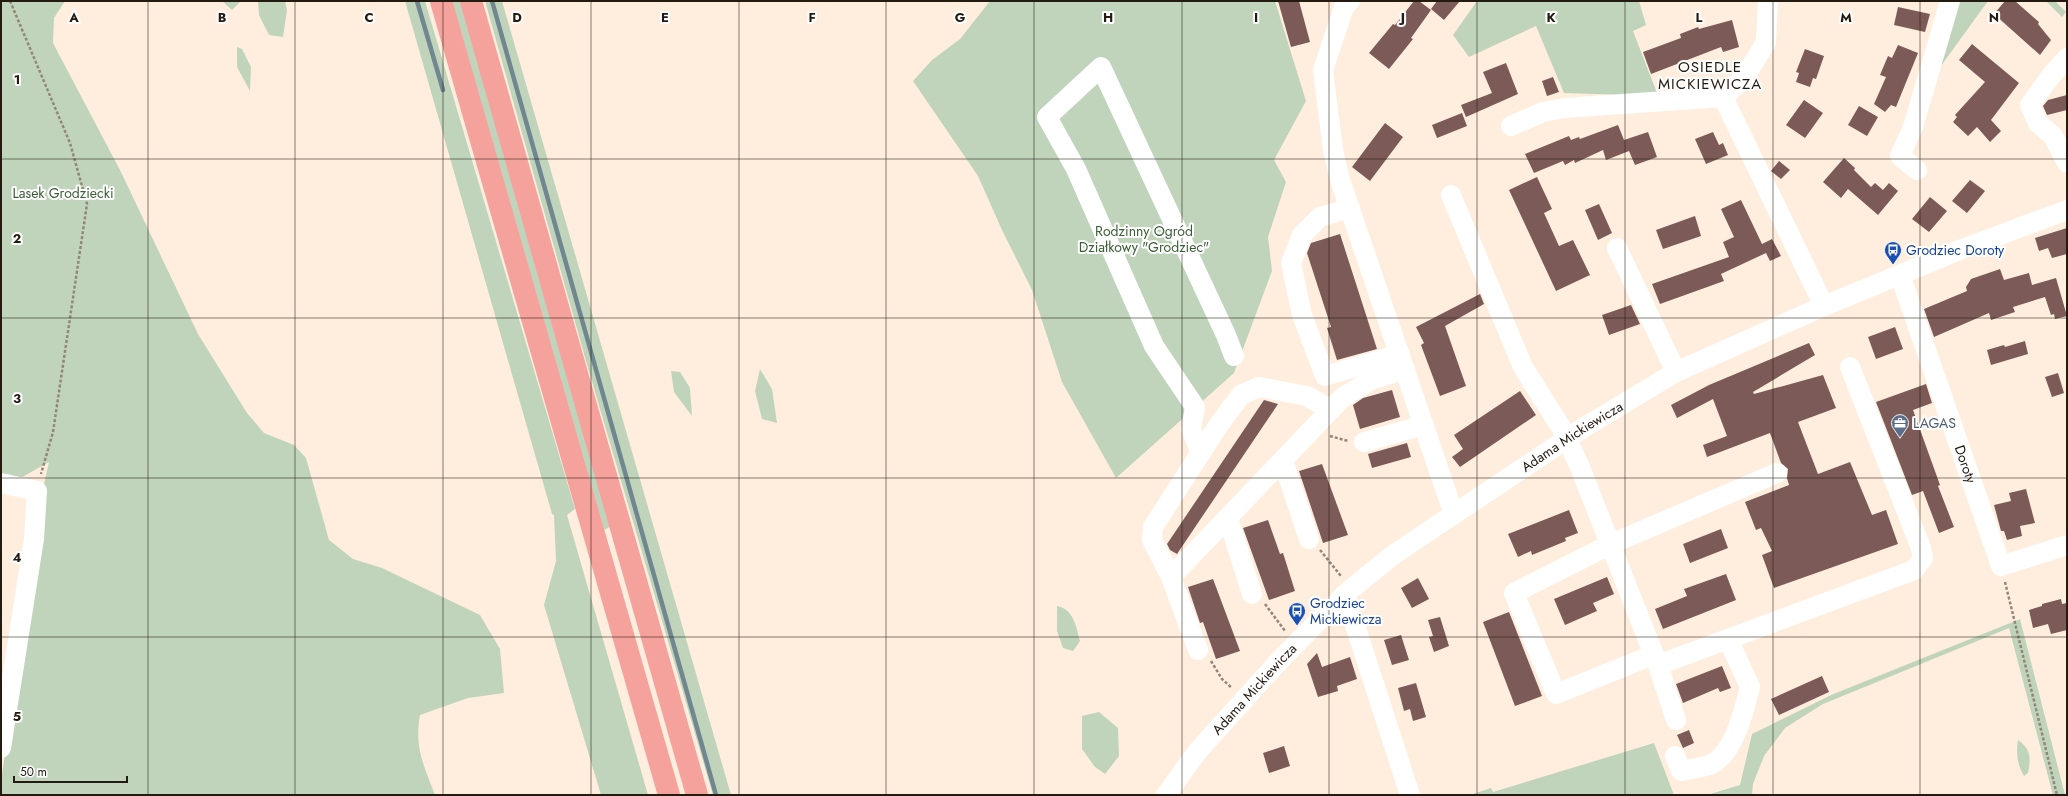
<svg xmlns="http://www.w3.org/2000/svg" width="2068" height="796" viewBox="0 0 2068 796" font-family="Jost,sans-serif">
<rect width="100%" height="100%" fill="#ffeede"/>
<g fill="#c0d4bc">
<path d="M1 1H65L54 18 53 43 121 172 198 334 247 413 264 433 294 445 306 458 329 540 353 559 382 568 480 615 500 649 504 693 468 698 420 715C414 747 424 766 435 795H1V781L40 523 41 498 49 462 1 489Z"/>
<polygon points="222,1 241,1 232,10"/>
<polygon points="258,1 285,1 287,10 283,37 269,35 259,15"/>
<polygon points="405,1 425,1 575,509 567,515 648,795 601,795 544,605 556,561 554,515 552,514"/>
<polygon points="452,1 460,1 612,526 604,530"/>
<polygon points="485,1 502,1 731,795 713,795 586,361"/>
<polygon points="990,1 1275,1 1306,101 1274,160 1286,182 1268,237 1272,271 1234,373 1116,478 1062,382 1032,290 1002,230 978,176 913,81 932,60 960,39"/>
<polygon points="1477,1 1639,1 1646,25 1633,31 1657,93 1627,95 1564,93 1536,26 1469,57 1453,35"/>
<polygon points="1956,1 1988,1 1941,66"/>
<polygon points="2046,1 2055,1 2066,12 2062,17"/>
<polygon points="237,47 242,49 251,67 250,91 237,67"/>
<polygon points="760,369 772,389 777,423 762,419 755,391"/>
<polygon points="671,371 680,372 690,388 692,416 674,392"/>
<path d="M1057 606C1074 609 1076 627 1080 641L1073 651 1063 648 1057 631Z"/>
<polygon points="2020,619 2065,795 2053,795 2009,628 1823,704 1785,728 1764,756 1753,784 1752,795 1707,795 1740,785 1752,734 1831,695"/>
<polygon points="1099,712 1118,728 1119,756 1105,774 1095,767 1082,749 1082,716"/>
<path d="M2018 740C2031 749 2031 759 2028 773L2024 776C2017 764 2016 754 2018 740Z"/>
<polygon points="1654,743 1674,795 1470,795 1491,788 1493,792"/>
</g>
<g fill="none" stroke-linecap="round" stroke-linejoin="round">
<g stroke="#718790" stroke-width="4.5">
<polyline points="417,1 443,90"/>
<polyline points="492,1 716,795"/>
</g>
</g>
<g fill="#7c5a57">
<polygon points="1278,1 1299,1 1310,42 1291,47"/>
<polygon points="1414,1 1419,1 1431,10 1411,38 1413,39 1389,69 1369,53 1393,24 1395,25"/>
<polygon points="1437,1 1460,1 1444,20 1431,9"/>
<polygon points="2005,1 2015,1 2039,22 2038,24 2051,40 2040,55 1994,14"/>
<polygon points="1898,7 1930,14 1925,32 1894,25"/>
<polygon points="1732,20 1739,47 1723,52 1721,47 1651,74 1643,52 1681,38 1680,34 1698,27 1699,29"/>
<polygon points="1972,44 2019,83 1991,120 2001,131 1990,142 1977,127 1968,136 1953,122 1957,117 1955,115 1985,82 1959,60"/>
<polygon points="1898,45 1918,53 1896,107 1891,105 1885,112 1874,104 1886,77 1880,75 1888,56 1892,58"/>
<polygon points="1805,49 1824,56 1816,79 1813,78 1810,87 1796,82 1799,73 1796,72"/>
<polygon points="1506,63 1518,94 1466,117 1461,105 1492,93 1483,72"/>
<polygon points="1553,77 1559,92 1547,96 1542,81"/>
<polygon points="2067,95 2067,110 2047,115 2043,106 2048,100"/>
<polygon points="1804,100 1823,113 1805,138 1786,125"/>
<polygon points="1859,106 1878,117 1867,136 1848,125"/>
<polygon points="1462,113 1467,126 1437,138 1432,125"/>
<polygon points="1385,123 1403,137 1370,181 1352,167"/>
<polygon points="1618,125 1624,140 1648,132 1657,157 1635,165 1629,151 1606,160 1603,150 1575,163 1574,160 1565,165 1563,161 1534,173 1525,154 1569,136 1571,140 1579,137 1580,139"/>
<polygon points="1713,132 1719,145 1723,143 1728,155 1706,164 1695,139"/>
<polygon points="1844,158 1855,168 1854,170 1871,187 1875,183 1883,190 1889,183 1898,191 1878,215 1848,189 1841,198 1823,182"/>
<polygon points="1779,161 1790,170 1781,179 1771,171"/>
<polygon points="1537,177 1552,209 1544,213 1559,246 1573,240 1590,275 1556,291 1509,190"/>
<polygon points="1970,180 1985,191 1967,213 1952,201"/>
<polygon points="1930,197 1947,211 1929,232 1912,219"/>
<polygon points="1741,200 1762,244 1772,239 1781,256 1770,261 1766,253 1721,274 1724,281 1660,304 1652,284 1729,257 1723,242 1734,237 1721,209"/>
<polygon points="1599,204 1612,233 1598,240 1585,210"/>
<polygon points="1695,216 1701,236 1663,249 1656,230"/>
<polygon points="2067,228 2067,254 2052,258 2048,248 2039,251 2035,238"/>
<polygon points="1340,234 1377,349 1337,360 1327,328 1331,327 1307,253 1311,243"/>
<polygon points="2000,269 2004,280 2029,273 2032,285 2056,278 2067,316 2055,319 2054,314 2051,315 2045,297 2013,307 2015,312 1991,320 1989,313 1934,337 1924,309 1967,291 1966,287 1971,279"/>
<polygon points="1480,294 1484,304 1445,326 1466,386 1440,396 1421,345 1424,343 1416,327"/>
<polygon points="1631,305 1640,324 1609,335 1602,315"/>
<polygon points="1895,327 1903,349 1876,359 1868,337"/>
<polygon points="2025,341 2028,354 1991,365 1987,350 2004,345 2005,347"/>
<polygon points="1809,343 1815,355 1753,392 1754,394 1823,375 1836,408 1798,422 1818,474 1850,462 1872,515 1886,510 1898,544 1774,588 1762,555 1772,551 1761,528 1756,530 1745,502 1789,485 1787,478 1788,469 1781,463 1770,433 1707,457 1703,445 1727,436 1713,399 1677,418 1671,405 1709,385"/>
<polygon points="2058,373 2064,393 2052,397 2045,377"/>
<polygon points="1926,384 1932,403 1913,410 1940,485 1938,486 1954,527 1939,533 1923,491 1912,495 1876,402"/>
<polygon points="1392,390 1400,417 1360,429 1353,405 1363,398"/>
<polygon points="1520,391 1536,415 1460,467 1452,457 1463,449 1454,435"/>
<polygon points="1264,400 1278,404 1177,554 1170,550 1167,544"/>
<polygon points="1407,443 1411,457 1372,468 1368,454"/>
<polygon points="1322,464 1348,535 1323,543 1299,471"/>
<polygon points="2026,489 2035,523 2020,526 2022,536 2007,540 2004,531 2001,531 1994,505 2011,501 2009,493"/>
<polygon points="1569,510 1578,533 1565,538 1566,541 1532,555 1531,551 1518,557 1508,534"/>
<polygon points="1268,520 1280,554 1283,553 1295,591 1269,600 1243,528"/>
<polygon points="1721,529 1728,548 1690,563 1683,544"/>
<polygon points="1726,574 1736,600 1663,629 1655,609 1687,596 1684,589"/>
<polygon points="1607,577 1614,594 1593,603 1597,611 1565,625 1554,599"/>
<polygon points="1418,578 1429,599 1412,608 1401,588"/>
<polygon points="1213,579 1240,651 1216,659 1203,622 1200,623 1188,587"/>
<polygon points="2061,599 2062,604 2067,603 2067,630 2051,634 2048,624 2033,628 2029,610 2042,606 2042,604"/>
<polygon points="1509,612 1542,696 1515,706 1483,622"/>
<polygon points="1440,617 1449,646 1434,652 1429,637 1433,636 1428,620"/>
<polygon points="1401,635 1409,660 1392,665 1384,640"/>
<polygon points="1317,653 1322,667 1350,657 1357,679 1337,686 1338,691 1318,697 1307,664"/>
<polygon points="1722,666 1731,688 1720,692 1718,688 1683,703 1676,684"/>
<polygon points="1822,676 1829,692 1779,715 1771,699"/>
<polygon points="1416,683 1426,717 1413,721 1410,709 1404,711 1398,688"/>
<polygon points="1689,730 1694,743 1683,748 1677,735"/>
<polygon points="1284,746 1290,766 1269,773 1263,753"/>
</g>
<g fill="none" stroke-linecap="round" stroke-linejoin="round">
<g stroke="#938679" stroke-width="2.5" stroke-dasharray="3 2" stroke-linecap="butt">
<polyline points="10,1 70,143 87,204 53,432 41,474"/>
<polyline points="1330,436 1348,441"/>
<polyline points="1320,550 1341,576"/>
<polyline points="2005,582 2057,795"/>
<polyline points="1265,604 1285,631"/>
<polyline points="1211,661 1222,679 1232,688"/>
</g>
<g stroke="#fff" stroke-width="20">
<polyline points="1350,1 1344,7 1323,70 1333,150 1340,180 1450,503 1456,512"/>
<polyline points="2067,58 2050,77 2030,105 2038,123 2053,136 2067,163"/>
<polyline points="1723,97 1824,306"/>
<polyline points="1511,126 1543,112 1565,108 1723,97 1745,77 1766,42 1768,1"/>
<polyline points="1917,170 1900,156 1913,127 1950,1"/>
<polyline points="1451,195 1523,367 1562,429 1579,465 1658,665 1676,720"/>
<polyline points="1350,208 1320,217 1302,235 1291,263 1302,315 1325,376 1400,354"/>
<polyline points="1617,248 1676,372"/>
<path id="s1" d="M1900 275 2001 566 2067 545"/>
<polyline points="1364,442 1424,425"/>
<polyline points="1201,453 1191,429 1195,407 1154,346 1076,169 1047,117 1101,67 1226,335 1234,356"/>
<polyline points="1283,461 1309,539"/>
<polyline points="1,483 37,491 34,539 1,748"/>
<polyline points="1228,518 1252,594"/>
<polyline points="1171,577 1342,398 1371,380 1405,369"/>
<polyline points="1345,594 1410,795"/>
<polyline points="1198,650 1171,577 1152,540 1153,527 1218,426 1241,395 1259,387 1307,396 1331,410"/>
<polyline points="1653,655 1556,694 1514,593 1611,544 1777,473"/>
<polyline points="1658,665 1914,570 1923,558 1921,548 1850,367"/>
<path d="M1675 756 1681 771C1690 769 1700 768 1709 765 1734 756 1744 710 1750 687L1728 639"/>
<path id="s2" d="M1166 795 1197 752 1280 660 1345 594 1393 555 1583 428 1676 372 1824 306 1962 249 2067 210"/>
</g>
<g stroke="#f5a29d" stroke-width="22">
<polyline points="441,1 669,795"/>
<polyline points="471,1 697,795"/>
</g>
</g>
<path fill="none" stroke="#231a10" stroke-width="1" stroke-opacity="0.55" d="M148 1V795M295 1V795M443 1V795M591 1V795M739 1V795M886 1V795M1034 1V795M1182 1V795M1329 1V795M1477 1V795M1625 1V795M1773 1V795M1920 1V795M1 159H2067M1 318H2067M1 478H2067M1 637H2067"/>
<defs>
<g id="bus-pin" transform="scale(0.9)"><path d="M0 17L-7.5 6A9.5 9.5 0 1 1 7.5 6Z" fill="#1a4fb4" stroke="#fff"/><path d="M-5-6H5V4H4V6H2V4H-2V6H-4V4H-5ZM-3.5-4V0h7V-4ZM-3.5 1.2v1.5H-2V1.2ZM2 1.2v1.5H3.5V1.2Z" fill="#fff"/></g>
<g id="office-pin" transform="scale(0.9)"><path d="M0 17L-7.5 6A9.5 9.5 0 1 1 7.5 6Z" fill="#5c6f8a" stroke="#fff"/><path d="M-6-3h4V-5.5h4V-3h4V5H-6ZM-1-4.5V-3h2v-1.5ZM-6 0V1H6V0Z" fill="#fff"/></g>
</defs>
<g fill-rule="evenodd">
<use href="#bus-pin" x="1893" y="250"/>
<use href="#office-pin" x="1900" y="423"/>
<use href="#bus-pin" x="1297" y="611"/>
</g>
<g text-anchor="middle" stroke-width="4" stroke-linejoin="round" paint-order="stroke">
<g font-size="14" fill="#3a5d34" stroke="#fff">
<text x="63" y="198">Lasek Grodziecki</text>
<text x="1144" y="236">Rodzinny Ogród<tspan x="1144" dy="16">Działkowy "Grodziec"</tspan></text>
</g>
<g font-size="14" fill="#164399" stroke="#fff" text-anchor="start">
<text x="1906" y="255">Grodziec Doroty</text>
<text x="1310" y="608">Grodziec<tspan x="1310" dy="16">Mickiewicza</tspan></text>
</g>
<g font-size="14" fill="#4e5e75" stroke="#fff" text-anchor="start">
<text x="1913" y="428">LAGAS</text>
</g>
<g font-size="14" fill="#231a10" stroke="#fff">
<text dy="5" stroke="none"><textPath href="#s2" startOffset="546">Adama Mickiewicza</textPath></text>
<text dy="5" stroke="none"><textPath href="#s1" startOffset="200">Doroty</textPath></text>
<text dy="5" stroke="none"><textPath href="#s2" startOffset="138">Adama Mickiewicza</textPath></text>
</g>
<g font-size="15" letter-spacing="1" fill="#231a10" stroke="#fff">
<text x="1710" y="72">OSIEDLE<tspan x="1710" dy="17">MICKIEWICZA</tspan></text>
</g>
</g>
<g font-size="13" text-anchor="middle" font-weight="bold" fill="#231a10" stroke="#fff" stroke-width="4" stroke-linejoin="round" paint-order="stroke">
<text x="74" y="22">A</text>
<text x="222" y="22">B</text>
<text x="369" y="22">C</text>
<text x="517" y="22">D</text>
<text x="665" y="22">E</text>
<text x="812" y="22">F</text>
<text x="960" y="22">G</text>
<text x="1108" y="22">H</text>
<text x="1256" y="22">I</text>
<text x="1403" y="22">J</text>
<text x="1551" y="22">K</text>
<text x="1699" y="22">L</text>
<text x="1846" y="22">M</text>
<text x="1994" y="22">N</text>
<text x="17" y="84">1</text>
<text x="17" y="243">2</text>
<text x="17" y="403">3</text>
<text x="17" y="562">4</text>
<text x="17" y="721">5</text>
</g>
<rect width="2068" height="796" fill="none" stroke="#231a10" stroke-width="4"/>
<path d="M14 776v6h113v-6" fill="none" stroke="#231a10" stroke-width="2"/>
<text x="20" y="776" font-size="12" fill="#231a10" stroke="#ffffff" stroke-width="3" paint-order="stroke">50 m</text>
</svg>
